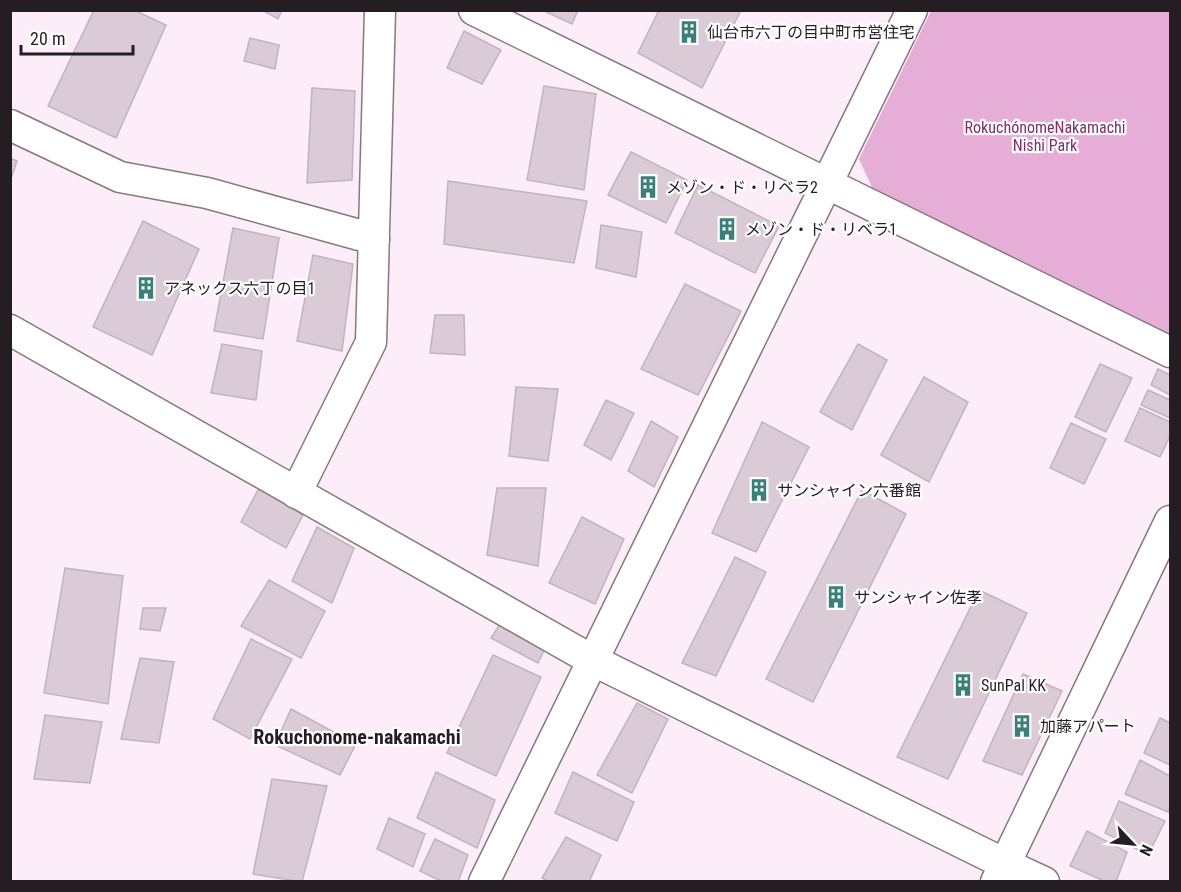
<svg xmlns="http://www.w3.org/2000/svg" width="1181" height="892" viewBox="0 0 1181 892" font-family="'Roboto Condensed','Noto Sans JP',sans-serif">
<rect width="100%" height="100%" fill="#fdedf8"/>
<polygon fill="#e6add7" points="931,11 1170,11 1170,338 875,194 859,159"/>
<g fill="#dbcbd6" stroke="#c2b3be" stroke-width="1.5">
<polygon points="94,10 134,10 166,25 116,138 48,106"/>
<polygon points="262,10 282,10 278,19"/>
<polygon points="542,10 578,10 572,24"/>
<polygon points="659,10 741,10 702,88 638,53"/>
<polygon points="464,31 501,50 482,84 447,68"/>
<polygon points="250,38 279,45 275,69 244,61"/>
<polygon points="544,86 596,94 584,190 527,180"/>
<polygon points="312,88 355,91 352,180 307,183"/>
<polygon points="631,152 687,180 666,223 608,195"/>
<polygon points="10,158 17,161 10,182"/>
<polygon points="448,181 587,201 574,263 444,244"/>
<polygon points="698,185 779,226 755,273 675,233"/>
<polygon points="143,221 199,249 152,355 93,327"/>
<polygon points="601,225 642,232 636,277 596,268"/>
<polygon points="233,228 279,238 263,339 214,331"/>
<polygon points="313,255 353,264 342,351 297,341"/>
<polygon points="685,284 741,311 698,395 641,369"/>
<polygon points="435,315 464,315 465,355 430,353"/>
<polygon points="222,344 262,351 256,400 211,393"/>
<polygon points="858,344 887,360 852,430 820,412"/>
<polygon points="1100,364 1132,378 1106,432 1075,417"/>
<polygon points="1158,369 1170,375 1170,395 1151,385"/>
<polygon points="924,377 968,402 929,482 881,455"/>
<polygon points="516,387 558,389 548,461 509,456"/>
<polygon points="1148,390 1170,400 1170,418 1141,405"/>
<polygon points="606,400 634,413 611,460 584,445"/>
<polygon points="1140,408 1170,422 1170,436 1160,457 1125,441"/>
<polygon points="651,421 678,437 654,487 628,471"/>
<polygon points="762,422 809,447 756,552 712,533"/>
<polygon points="1071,423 1106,439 1084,484 1050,468"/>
<polygon points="259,488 303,515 286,548 241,522"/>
<polygon points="497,488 546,488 538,566 487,555"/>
<polygon points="862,490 906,514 813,702 766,679"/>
<polygon points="582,517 624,539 595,604 549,583"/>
<polygon points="317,527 354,548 332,603 292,581"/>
<polygon points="735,557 766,572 716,676 682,663"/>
<polygon points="65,568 123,576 108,704 44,693"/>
<polygon points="269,580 325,611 301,658 241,626"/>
<polygon points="979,590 1027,613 948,779 897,757"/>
<polygon points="143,608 166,608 160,631 140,629"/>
<polygon points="500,624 546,646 538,663 491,638"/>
<polygon points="251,639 292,659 250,739 213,719"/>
<polygon points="493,655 541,677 496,776 447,753"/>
<polygon points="140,658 174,662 159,743 121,739"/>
<polygon points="1023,674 1062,691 1022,775 983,761"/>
<polygon points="637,703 668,719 632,793 597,775"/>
<polygon points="291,709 356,744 340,775 275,745"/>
<polygon points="45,715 102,722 90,783 34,779"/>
<polygon points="1160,718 1170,723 1170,765 1144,753"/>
<polygon points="1140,760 1170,776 1170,806 1168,812 1125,794"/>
<polygon points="436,772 495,800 477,848 417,818"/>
<polygon points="573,772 634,802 617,841 555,813"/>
<polygon points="272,779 327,786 302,882 253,874"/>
<polygon points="1119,801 1165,821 1148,855 1105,833"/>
<polygon points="389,818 425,834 413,867 377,849"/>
<polygon points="1087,831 1127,852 1116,882 1106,882 1070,866"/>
<polygon points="566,837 601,855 589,882 550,882 542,878"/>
<polygon points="435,839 468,855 458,882 443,882 420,871"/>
</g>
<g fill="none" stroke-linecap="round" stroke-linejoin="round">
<g stroke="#867882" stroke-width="33">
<g id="minor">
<polyline points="474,10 1170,352"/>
<polyline points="10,125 120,177 207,193 374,239"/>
<polyline points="10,330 592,660 1005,864 996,882"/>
<polyline points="296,493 371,342 380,10"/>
<polyline points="484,882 912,10"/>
<polyline points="1044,882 1005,864 1170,521"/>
</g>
</g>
<use href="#minor" stroke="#fff" stroke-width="30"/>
</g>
<defs>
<g id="building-bare" transform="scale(1.8)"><path d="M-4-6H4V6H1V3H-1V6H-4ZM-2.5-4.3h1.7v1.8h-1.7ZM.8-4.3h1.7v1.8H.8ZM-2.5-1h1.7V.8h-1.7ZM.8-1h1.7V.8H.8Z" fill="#3a8078" stroke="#fff" stroke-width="2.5" paint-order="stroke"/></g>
</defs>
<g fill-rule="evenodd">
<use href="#building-bare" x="689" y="32"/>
<use href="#building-bare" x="648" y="187"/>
<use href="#building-bare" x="727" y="229"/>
<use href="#building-bare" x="146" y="288"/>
<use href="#building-bare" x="759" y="490"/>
<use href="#building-bare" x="836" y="597"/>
<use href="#building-bare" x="963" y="685"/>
<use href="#building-bare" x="1022" y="726"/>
</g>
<g text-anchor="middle" stroke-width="4.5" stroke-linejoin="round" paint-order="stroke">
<g font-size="16" fill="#241e22" stroke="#fff" text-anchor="start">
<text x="707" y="38">仙台市六丁の目中町市営住宅</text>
<text x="666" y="193">メゾン・ド・リベラ2</text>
<text x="745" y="235">メゾン・ド・リベラ1</text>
<text x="164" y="294">アネックス六丁の目1</text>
<text x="777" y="496">サンシャイン六番館</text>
<text x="854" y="603">サンシャイン佐孝</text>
<text x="981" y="691">SunPal KK</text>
<text x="1040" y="732">加藤アパート</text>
</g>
<g font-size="16" fill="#802f6f" stroke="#fff">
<text x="1045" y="133">RokuchónomeNakamachi<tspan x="1045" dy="18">Nishi Park</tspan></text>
</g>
<g font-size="20" font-weight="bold" fill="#241e22" stroke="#fff">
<text x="357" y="744">Rokuchonome-nakamachi</text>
</g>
</g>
<rect width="1181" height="892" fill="none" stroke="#241e22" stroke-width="24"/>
<g transform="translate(1133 844) rotate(116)" stroke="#ffffff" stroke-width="4.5" paint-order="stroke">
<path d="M0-4.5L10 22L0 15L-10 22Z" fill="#241e22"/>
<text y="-9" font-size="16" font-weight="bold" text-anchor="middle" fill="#241e22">N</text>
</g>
<path d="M21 45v9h112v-9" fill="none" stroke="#241e22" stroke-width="3"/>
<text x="30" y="45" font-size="18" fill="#241e22" stroke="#ffffff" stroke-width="4.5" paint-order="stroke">20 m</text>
</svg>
